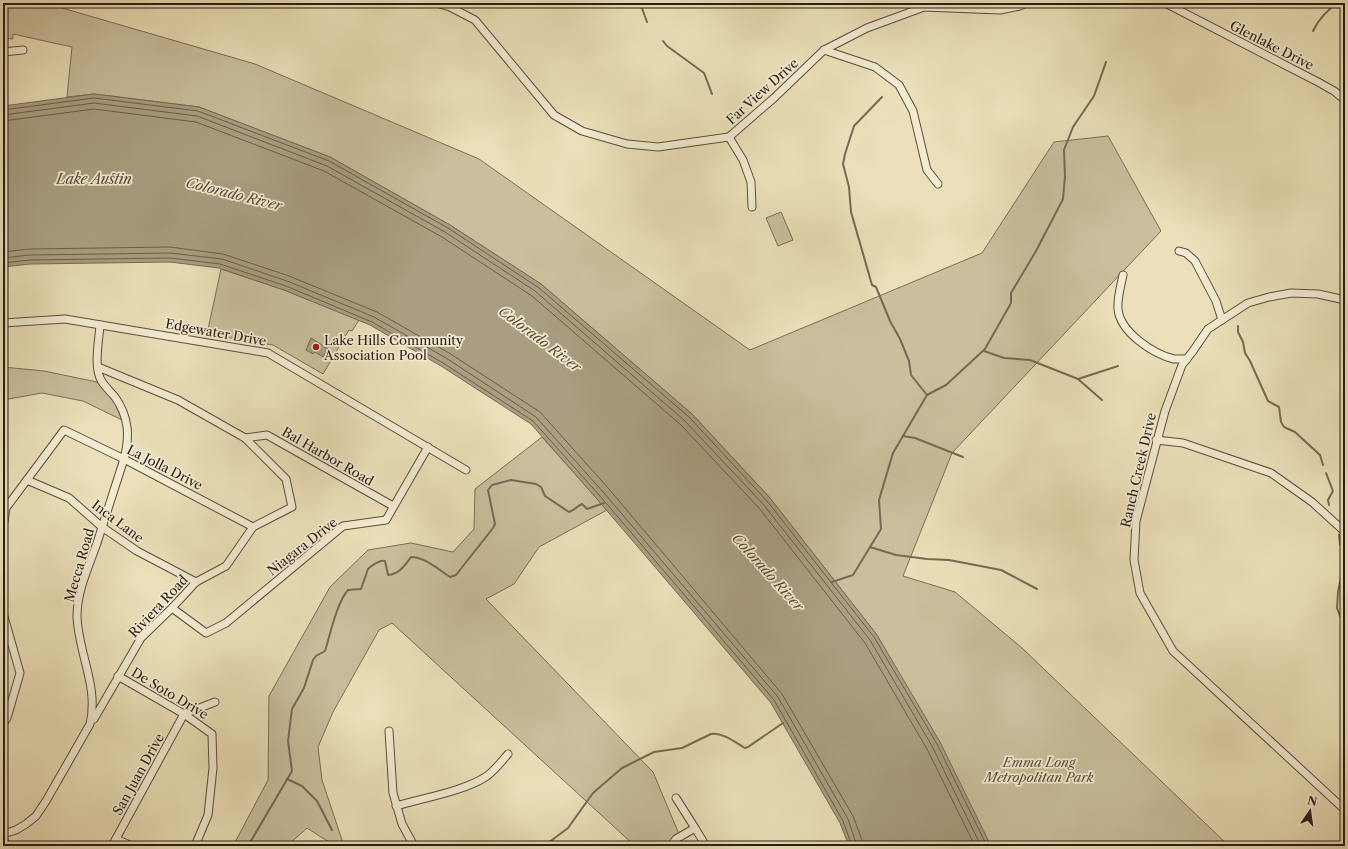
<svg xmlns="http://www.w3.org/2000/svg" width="1348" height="849" viewBox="0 0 1348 849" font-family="'Libre Caslon Text',serif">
<rect width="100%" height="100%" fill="#ebe0b9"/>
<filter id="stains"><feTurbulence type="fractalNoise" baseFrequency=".005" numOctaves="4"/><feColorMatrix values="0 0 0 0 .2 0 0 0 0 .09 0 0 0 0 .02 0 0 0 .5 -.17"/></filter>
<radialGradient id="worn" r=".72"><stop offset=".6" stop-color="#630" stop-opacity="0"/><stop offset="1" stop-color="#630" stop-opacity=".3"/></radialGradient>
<g fill="#cabf9d" stroke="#7a6e58">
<polygon points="3,3 45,3 255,64 479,159 750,350 982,253 1054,142 1108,136 1161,231 952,453 903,576 955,592 1022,648 1229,846 991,846 877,635 770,498 692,414 541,284 450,225 330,157 199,107 94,94 67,97 72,47 13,34 13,39 3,38"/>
<polygon points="781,212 793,240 778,246 766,218"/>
<polygon points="221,269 284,290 359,320 352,331 349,330 323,374 273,345 207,334"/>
<polygon points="3,367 44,371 97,382 115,403 122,420 83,401 42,393 3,400"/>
<polygon points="542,437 607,510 539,547 514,584 486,599 653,772 684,846 635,846 392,623 379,630 333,712 318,747 322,780 344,846 335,846 307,828 287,846 233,846 268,780 269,696 330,587 368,550 411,543 453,552 474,529 475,489"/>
</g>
<g fill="#a99e81" stroke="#766a55">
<polygon points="94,94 199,107 330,157 450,225 541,284 692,414 770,498 877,635 940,742 991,846 849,846 840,823 771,703 597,499 531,424 441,366 370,325 284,290 219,268 170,262 30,264 3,267 3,106"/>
<polygon points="311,338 328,349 323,357 315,352 313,354 306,350"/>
</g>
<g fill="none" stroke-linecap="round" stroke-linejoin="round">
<g stroke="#6a5e4a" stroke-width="1">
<polyline points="3,110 94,98 198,111 329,161 448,228 539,288 689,417 767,501 874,637 937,744 987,846"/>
<polyline points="3,115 94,103 197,116 327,166 445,232 535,291 685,421 763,504 870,640 932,746 981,846"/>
<polyline points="3,121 94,109 196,122 324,171 442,237 532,296 681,425 759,508 865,643 927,749 975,846"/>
<polyline points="3,252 30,249 170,247 223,254 289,276 377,312 449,353 540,412 609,489 782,694 853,816 862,840 863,846"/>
<polyline points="3,258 30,255 170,253 222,259 287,281 374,317 446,358 536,417 604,493 778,697 848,819 857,846"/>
<polyline points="3,263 30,260 170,258 220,264 286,286 372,322 443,363 533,421 600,496 774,700 843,821 852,846"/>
</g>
<g stroke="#766a55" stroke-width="2">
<polyline points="640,3 647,22"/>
<path d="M1313 31C1318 20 1328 9 1338 3"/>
<polyline points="663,41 667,46 704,73 712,94"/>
<polyline points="882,97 854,126 845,154 843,164 849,187 851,212 872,285 876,287 890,321 900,339 909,361 911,375 927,395"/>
<polyline points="1238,326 1238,332 1243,342 1245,353 1250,361 1268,401 1279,407 1281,422 1284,427 1295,432 1320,455 1323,465"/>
<polyline points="984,351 1004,358 1030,360 1078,379 1102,400"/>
<polyline points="1078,379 1118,366"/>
<polyline points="903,436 915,438 963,457"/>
<polyline points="1326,473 1333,491 1328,500 1329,505"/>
<polyline points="1339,535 1340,544 1345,557 1338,592 1337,608 1345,629"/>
<polyline points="870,547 896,555 927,559 949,560 1001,570 1037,589"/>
<polyline points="832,582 853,575 881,529 879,500 893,453 927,395 946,385 985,349 1011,303 1011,293 1036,251 1063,199 1065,176 1064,150 1073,127 1094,96 1106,62"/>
<polyline points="287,779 302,786 317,801 332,830"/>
<polyline points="470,844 512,846"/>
<path d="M248 846 292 771 288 741 292 709 304 688 313 660 316 656 325 651C330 635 337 602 348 590L361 589 368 569C372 565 380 560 385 561L388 575C400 574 405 565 411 557 425 557 439 570 450 577L456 575 493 528 495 524 488 490 492 485 511 480 536 484 541 487 545 496 569 512C575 510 577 506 582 504L587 509 604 503"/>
<path d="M540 846 548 843 568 828 593 793 622 768 654 752 682 748 711 734C722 732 735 742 745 748L748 747 783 723"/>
</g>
<g stroke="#5a4e3c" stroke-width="9">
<g id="minor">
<polyline points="436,3 450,7 475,20 554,115 582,131 627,144 658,147 729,137 774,98 824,50 867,28 924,7 1000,10 1020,6 1026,3"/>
<polyline points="1165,3 1318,82 1334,91 1345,100"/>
<polyline points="824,50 875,67 899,85 913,111 927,170 938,184"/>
<polyline points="3,52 23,50"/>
<polyline points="729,137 743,160 751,182 752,207"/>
<polyline points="1179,251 1186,253 1195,261 1216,301 1222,320"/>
<path d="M1123 275C1121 285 1117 298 1118 309 1120 332 1153 354 1174 359 1178 359 1183 359 1187 359"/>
<polyline points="1345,300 1318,294 1291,293 1269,297 1248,303 1208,329 1193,351 1182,365 1165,411 1136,521 1134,560 1140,593 1173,651 1345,810"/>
<polyline points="3,323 65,319 268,353 466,470"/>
<polyline points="98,367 178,400 245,438 267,435 393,506"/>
<polyline points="1156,440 1183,443 1271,473 1312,502 1345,532"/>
<polyline points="27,480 69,498 102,527 137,551 196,582"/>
<polyline points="3,543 3,528 6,508 64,430 124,459 253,527"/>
<polyline points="172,608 206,633 226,623 343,526 386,520 428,447"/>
<polyline points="3,613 20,673 7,718 3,724"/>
<polyline points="118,676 184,714 212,734 213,768 208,815 195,846"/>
<polyline points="94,719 141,638 172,608 196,582 226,566 253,527 292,507 286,479 245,438"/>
<polyline points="389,731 393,793 402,824 414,846"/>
<polyline points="676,798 695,828"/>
<path d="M396 806C423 798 465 791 487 776 495 770 501 762 508 754"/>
<path d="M3 834 16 830 26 824 36 816 46 801 90 724C99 686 78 653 77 616 77 591 89 566 97 543 106 515 115 487 124 459 130 436 129 417 115 397 110 391 103 385 100 378 94 364 99 340 100 325"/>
<polyline points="3,836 5,846"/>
<polyline points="116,839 132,846"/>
<polyline points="112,846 184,714 215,702"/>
<polyline points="671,846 676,839 695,828 706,846"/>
</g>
</g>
<use href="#minor" stroke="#f2ebd2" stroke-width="7"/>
</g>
<circle fill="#8f2418" stroke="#f2ebd2" stroke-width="1.5" cx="316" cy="347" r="4"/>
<g text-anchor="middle" stroke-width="3.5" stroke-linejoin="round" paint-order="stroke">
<g font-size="13" fill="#2a1d13" stroke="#f2ebd2">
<text transform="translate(1272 45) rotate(27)" y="5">Glenlake Drive</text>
<text transform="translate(762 91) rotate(-42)" y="5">Far View Drive</text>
<text transform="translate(216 332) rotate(10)" y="5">Edgewater Drive</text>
<text transform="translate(328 456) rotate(30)" y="5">Bal Harbor Road</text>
<text transform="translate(165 467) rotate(27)" y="5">La Jolla Drive</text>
<text transform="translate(1138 470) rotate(-77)" y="5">Ranch Creek Drive</text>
<text transform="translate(118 521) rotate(37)" y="5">Inca Lane</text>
<text transform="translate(302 546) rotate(-38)" y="5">Niagara Drive</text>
<text transform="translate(79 565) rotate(-74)" y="5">Mecca Road</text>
<text transform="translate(158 606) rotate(-47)" y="5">Riviera Road</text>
<text transform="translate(170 693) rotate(31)" y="5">De Soto Drive</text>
<text transform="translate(138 774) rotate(-61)" y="5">San Juan Drive</text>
</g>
<g font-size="13" fill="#2a1d13" stroke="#f2ebd2" text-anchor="start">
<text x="324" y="345">Lake Hills Community<tspan x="324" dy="15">Association Pool</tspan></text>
</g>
<g font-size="13" font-style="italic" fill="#5a4e3c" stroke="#f2ebd2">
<text x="1039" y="767">Emma Long<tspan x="1039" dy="15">Metropolitan Park</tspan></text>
</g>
<g font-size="14" font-style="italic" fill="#564a3a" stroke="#f2ebd2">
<text x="94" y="184">Lake Austin</text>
<text transform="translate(234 194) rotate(14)" y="5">Colorado River</text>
<text transform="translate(540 339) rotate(37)" y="5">Colorado River</text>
<text transform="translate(768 572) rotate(48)" y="5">Colorado River</text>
</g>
</g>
<rect width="1348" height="849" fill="none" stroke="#ebe0b9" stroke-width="16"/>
<rect x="4" y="4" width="1340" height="841" fill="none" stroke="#2a1d13" stroke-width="2"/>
<rect x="8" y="8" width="1332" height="833" fill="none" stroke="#2a1d13"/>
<g transform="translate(1310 811) rotate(13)" stroke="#f2ebd2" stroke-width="3" paint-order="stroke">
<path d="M0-3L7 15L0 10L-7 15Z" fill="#2a1d13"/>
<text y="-6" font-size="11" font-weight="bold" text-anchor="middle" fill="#2a1d13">N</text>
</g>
<rect width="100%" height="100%" filter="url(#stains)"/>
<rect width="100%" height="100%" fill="url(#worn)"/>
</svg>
